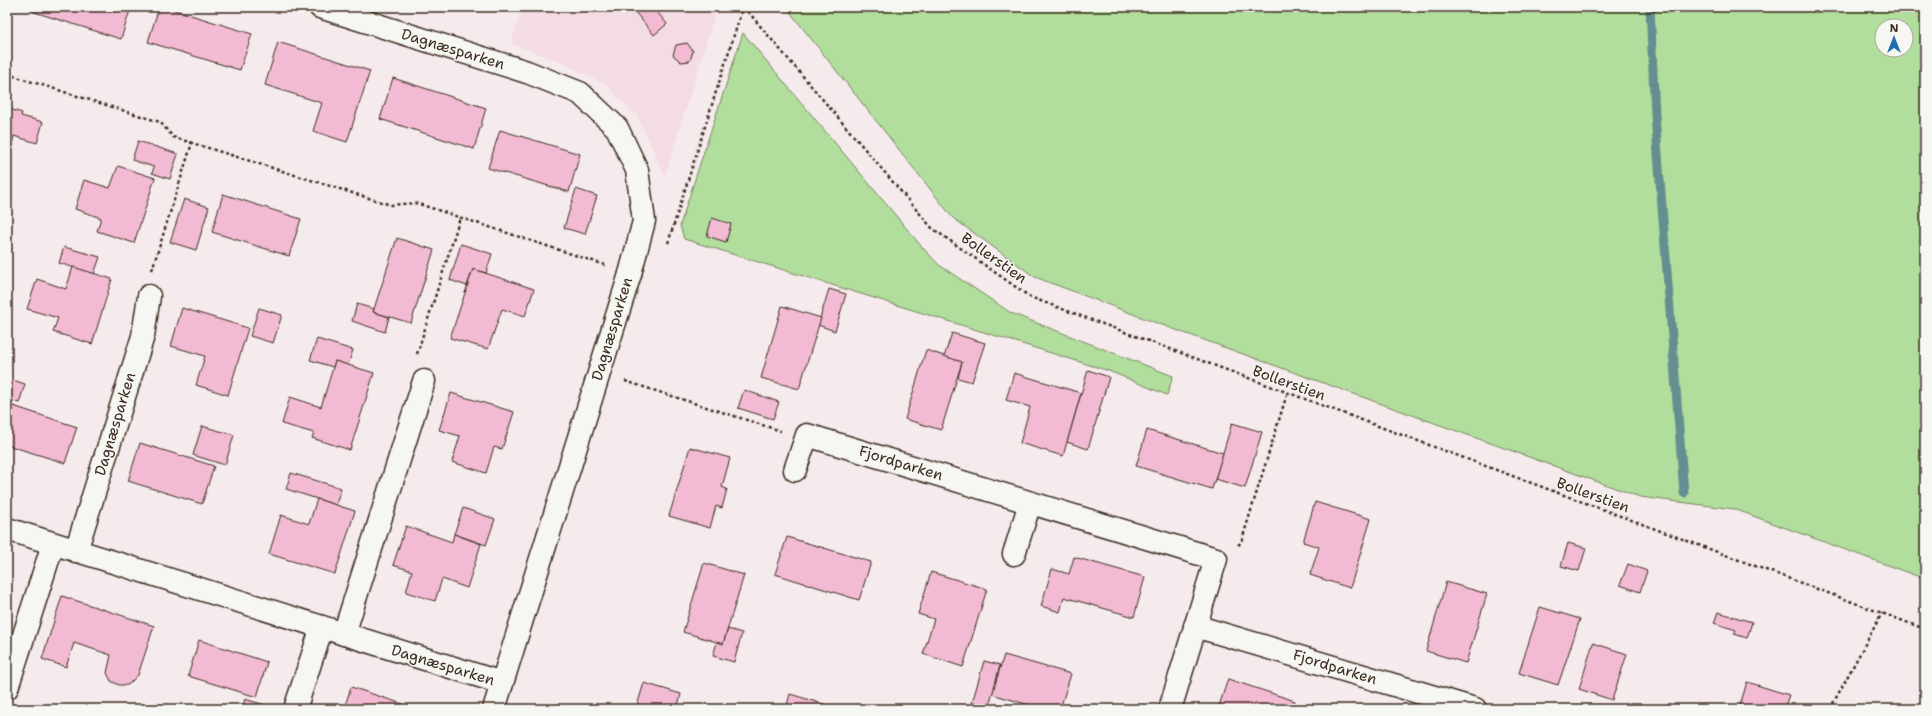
<svg xmlns="http://www.w3.org/2000/svg" width="1932" height="716" viewBox="0 0 1932 716" font-family="'Shantell Sans',sans-serif">
<rect width="100%" height="100%" fill="#f5eaec"/>
<filter id="ink" filterUnits="userSpaceOnUse"><feTurbulence type="fractalNoise" baseFrequency=".025" numOctaves="2"/><feDisplacementMap in="SourceGraphic" scale="8" xChannelSelector="R" yChannelSelector="G"/><feConvolveMatrix kernelMatrix="1 2 1 2 8 2 1 2 1" color-interpolation-filters="sRGB"/></filter>
<g filter="url(#ink)">
<polygon fill="#f4dce4" points="522,7 717,7 665,176 638,117 605,84 561,62 511,43"/>
<g fill="#b1de9d" stroke="#76845e" fill-rule="evenodd">
<path d="M786 7H1925V579L1734 509 1640 497 1154 322 1035 277 953 218ZM1882 26H1906V50H1882Z"/>
<polygon points="743,33 922,247 939,265 1011,313 1173,376 1167,395 1109,371 684,239 680,225"/>
</g>
<g fill="none" stroke-linecap="round" stroke-linejoin="round">
<polyline stroke="#658e91" stroke-width="9" points="1650,7 1655,115 1684,493"/>
</g>
<g fill="#f2bbd3" stroke="#3b2a1e">
<polygon points="36,7 131,7 121,39 34,12"/>
<polygon points="159,7 165,7 252,34 240,70 148,42"/>
<polygon points="631,7 653,7 667,24 654,35"/>
<polygon points="278,42 370,71 347,142 313,131 322,103 265,85"/>
<polygon points="687,43 693,51 690,61 681,62 673,55 676,45"/>
<polygon points="393,78 486,108 474,149 380,119"/>
<polygon points="7,108 22,113 21,116 43,122 37,143 14,136 10,152 7,151"/>
<polygon points="500,130 580,154 569,192 488,168"/>
<polygon points="138,141 178,154 170,179 152,173 154,167 132,160"/>
<polygon points="118,166 155,178 134,243 97,231 101,218 75,209 84,180 110,188"/>
<polygon points="576,189 597,196 585,234 564,228"/>
<polygon points="223,194 301,219 289,256 212,232"/>
<polygon points="184,199 209,207 196,250 170,242"/>
<polygon points="712,218 731,224 726,242 707,236"/>
<polygon points="397,238 434,250 411,323 373,312"/>
<polygon points="461,244 492,254 486,273 473,269 467,286 450,280"/>
<polygon points="64,247 100,257 94,274 59,263"/>
<polygon points="73,267 112,279 92,344 53,332 58,318 27,309 37,279 66,289"/>
<polygon points="473,269 534,289 525,316 502,309 488,349 450,338"/>
<polygon points="829,289 846,294 835,331 818,325"/>
<polygon points="357,304 374,309 373,312 389,317 385,332 352,321"/>
<polygon points="782,306 821,318 799,389 761,378"/>
<polygon points="182,308 248,328 228,395 196,385 205,356 171,346"/>
<polygon points="259,308 282,315 273,343 250,336"/>
<polygon points="952,333 985,343 972,382 958,378 962,362 944,357"/>
<polygon points="317,339 353,350 348,365 335,361 333,367 310,360"/>
<polygon points="926,350 962,362 941,430 905,419"/>
<polygon points="335,361 374,373 350,450 312,438 314,433 282,424 290,397 321,407"/>
<polygon points="1088,370 1109,377 1088,449 1067,442"/>
<polygon points="1014,373 1081,393 1063,456 1020,443 1030,407 1006,400"/>
<polygon points="7,378 25,384 19,403 7,399"/>
<polygon points="744,390 779,402 773,419 738,408"/>
<polygon points="451,393 514,412 502,449 494,447 486,473 452,462 460,436 439,430"/>
<polygon points="7,404 77,427 65,463 7,445"/>
<polygon points="1232,423 1262,432 1245,488 1215,479"/>
<polygon points="202,426 234,435 225,465 193,455"/>
<polygon points="1147,430 1223,453 1212,489 1136,466"/>
<polygon points="140,443 214,466 202,504 128,481"/>
<polygon points="690,447 730,458 722,487 727,489 722,508 716,506 710,528 669,516"/>
<polygon points="291,473 341,488 336,505 286,489"/>
<polygon points="317,499 355,511 335,574 269,554 281,515 309,524"/>
<polygon points="1315,502 1371,519 1350,588 1310,575 1319,547 1303,542"/>
<polygon points="463,508 495,519 486,545 454,534"/>
<polygon points="406,526 452,542 454,534 481,544 467,588 442,579 435,601 406,592 412,571 393,565"/>
<polygon points="787,537 871,562 859,600 775,574"/>
<polygon points="1568,543 1586,548 1579,571 1561,566"/>
<polygon points="1074,557 1145,577 1134,617 1064,597 1060,612 1041,606 1052,569 1069,574"/>
<polygon points="704,563 744,575 723,644 683,632"/>
<polygon points="1628,564 1647,571 1640,592 1620,585"/>
<polygon points="931,572 987,589 963,667 923,654 934,619 918,614"/>
<polygon points="1446,582 1487,594 1466,663 1426,651"/>
<polygon points="62,596 154,626 138,675 128,685 119,685 111,681 107,673 111,655 74,643 66,667 42,659"/>
<polygon points="1540,607 1580,619 1558,685 1519,673"/>
<polygon points="1718,612 1752,622 1747,638 1734,634 1736,630 1714,623"/>
<polygon points="728,629 742,633 734,662 713,656 717,642 723,644"/>
<polygon points="199,640 267,662 257,697 188,676"/>
<polygon points="1593,643 1627,654 1612,700 1579,689"/>
<polygon points="1004,655 1071,674 1060,709 1043,709 992,694"/>
<polygon points="984,661 1000,665 989,707 972,703"/>
<polygon points="1228,679 1295,701 1292,709 1218,709"/>
<polygon points="1747,682 1789,695 1784,709 1739,709"/>
<polygon points="644,683 681,694 677,709 636,709"/>
<polygon points="351,687 418,709 344,709"/>
<polygon points="790,694 830,706 829,709 786,709"/>
<polygon points="245,699 268,706 267,709 242,709"/>
</g>
<g fill="none" stroke-linecap="round" stroke-linejoin="round">
<g stroke="#3b2a1e" stroke-width="25">
<g id="minor">
<polyline points="320,7 527,72 580,93 617,128 637,170 644,221 630,274"/>
<polyline points="795,470 807,435 1216,559 1170,709"/>
<polyline points="7,529 502,683"/>
<polyline points="76,551 143,336 149,296"/>
<polyline points="1014,554 1030,503"/>
<polyline points="1195,626 1475,709"/>
<polyline points="344,634 424,381"/>
<polyline points="7,688 53,544"/>
<polyline points="295,709 322,627"/>
</g>
</g>
<g stroke="#3b2a1e" stroke-width="25">
<polyline id="tertiary" points="494,709 630,274"/>
</g>
<g stroke="#3b2a1e" stroke-width="2.5" stroke-dasharray="3 3" stroke-linecap="butt">
<polyline points="744,7 932,228 1030,297 1925,629"/>
<polyline points="7,74 160,122 173,137 391,205 416,203 605,265"/>
<polyline points="668,243 743,7"/>
<polyline points="152,270 192,143"/>
<polyline points="417,354 460,218"/>
<polyline points="625,381 781,431"/>
<polyline points="1238,545 1241,543 1287,394"/>
<polyline points="1830,709 1882,613"/>
</g>
<use href="#minor" stroke="#f6f6f2" stroke-width="22"/>
<use href="#tertiary" stroke="#f6f6f2" stroke-width="22"/>
</g>
</g>
<g text-anchor="middle" stroke-width="3" stroke-linejoin="round" paint-order="stroke">
<g font-size="15" fill="#3b2a1e" stroke="#f6f6f2">
<text transform="translate(453 49) rotate(17)" y="5">Dagnæsparken</text>
<text transform="translate(994 258) rotate(35)" y="5">Bollerstien</text>
<text transform="translate(612 329) rotate(-73)" y="5">Dagnæsparken</text>
<text transform="translate(1289 383) rotate(20)" y="5">Bollerstien</text>
<text transform="translate(115 424) rotate(-73)" y="5">Dagnæsparken</text>
<text transform="translate(901 463) rotate(17)" y="5">Fjordparken</text>
<text transform="translate(1593 495) rotate(20)" y="5">Bollerstien</text>
<text transform="translate(443 665) rotate(17)" y="5">Dagnæsparken</text>
<text transform="translate(1335 667) rotate(17)" y="5">Fjordparken</text>
</g>
</g>
<rect width="1932" height="716" fill="none" stroke="#f6f6f2" stroke-width="24"/>
<rect x="12" y="12" width="1908" height="692" fill="none" stroke="#3b2a1e" stroke-width="1.5" filter="url(#ink)"/>
<g transform="translate(1894 38)"><circle r="19" fill="#f6f6f2" stroke="#aba49d"/>
<path d="M0-3L7 15L0 10L-7 15Z" fill="#1f6fb2"/>
<text y="-6" font-size="11" font-weight="bold" text-anchor="middle" fill="#3b2a1e">N</text>
</g>
</svg>
